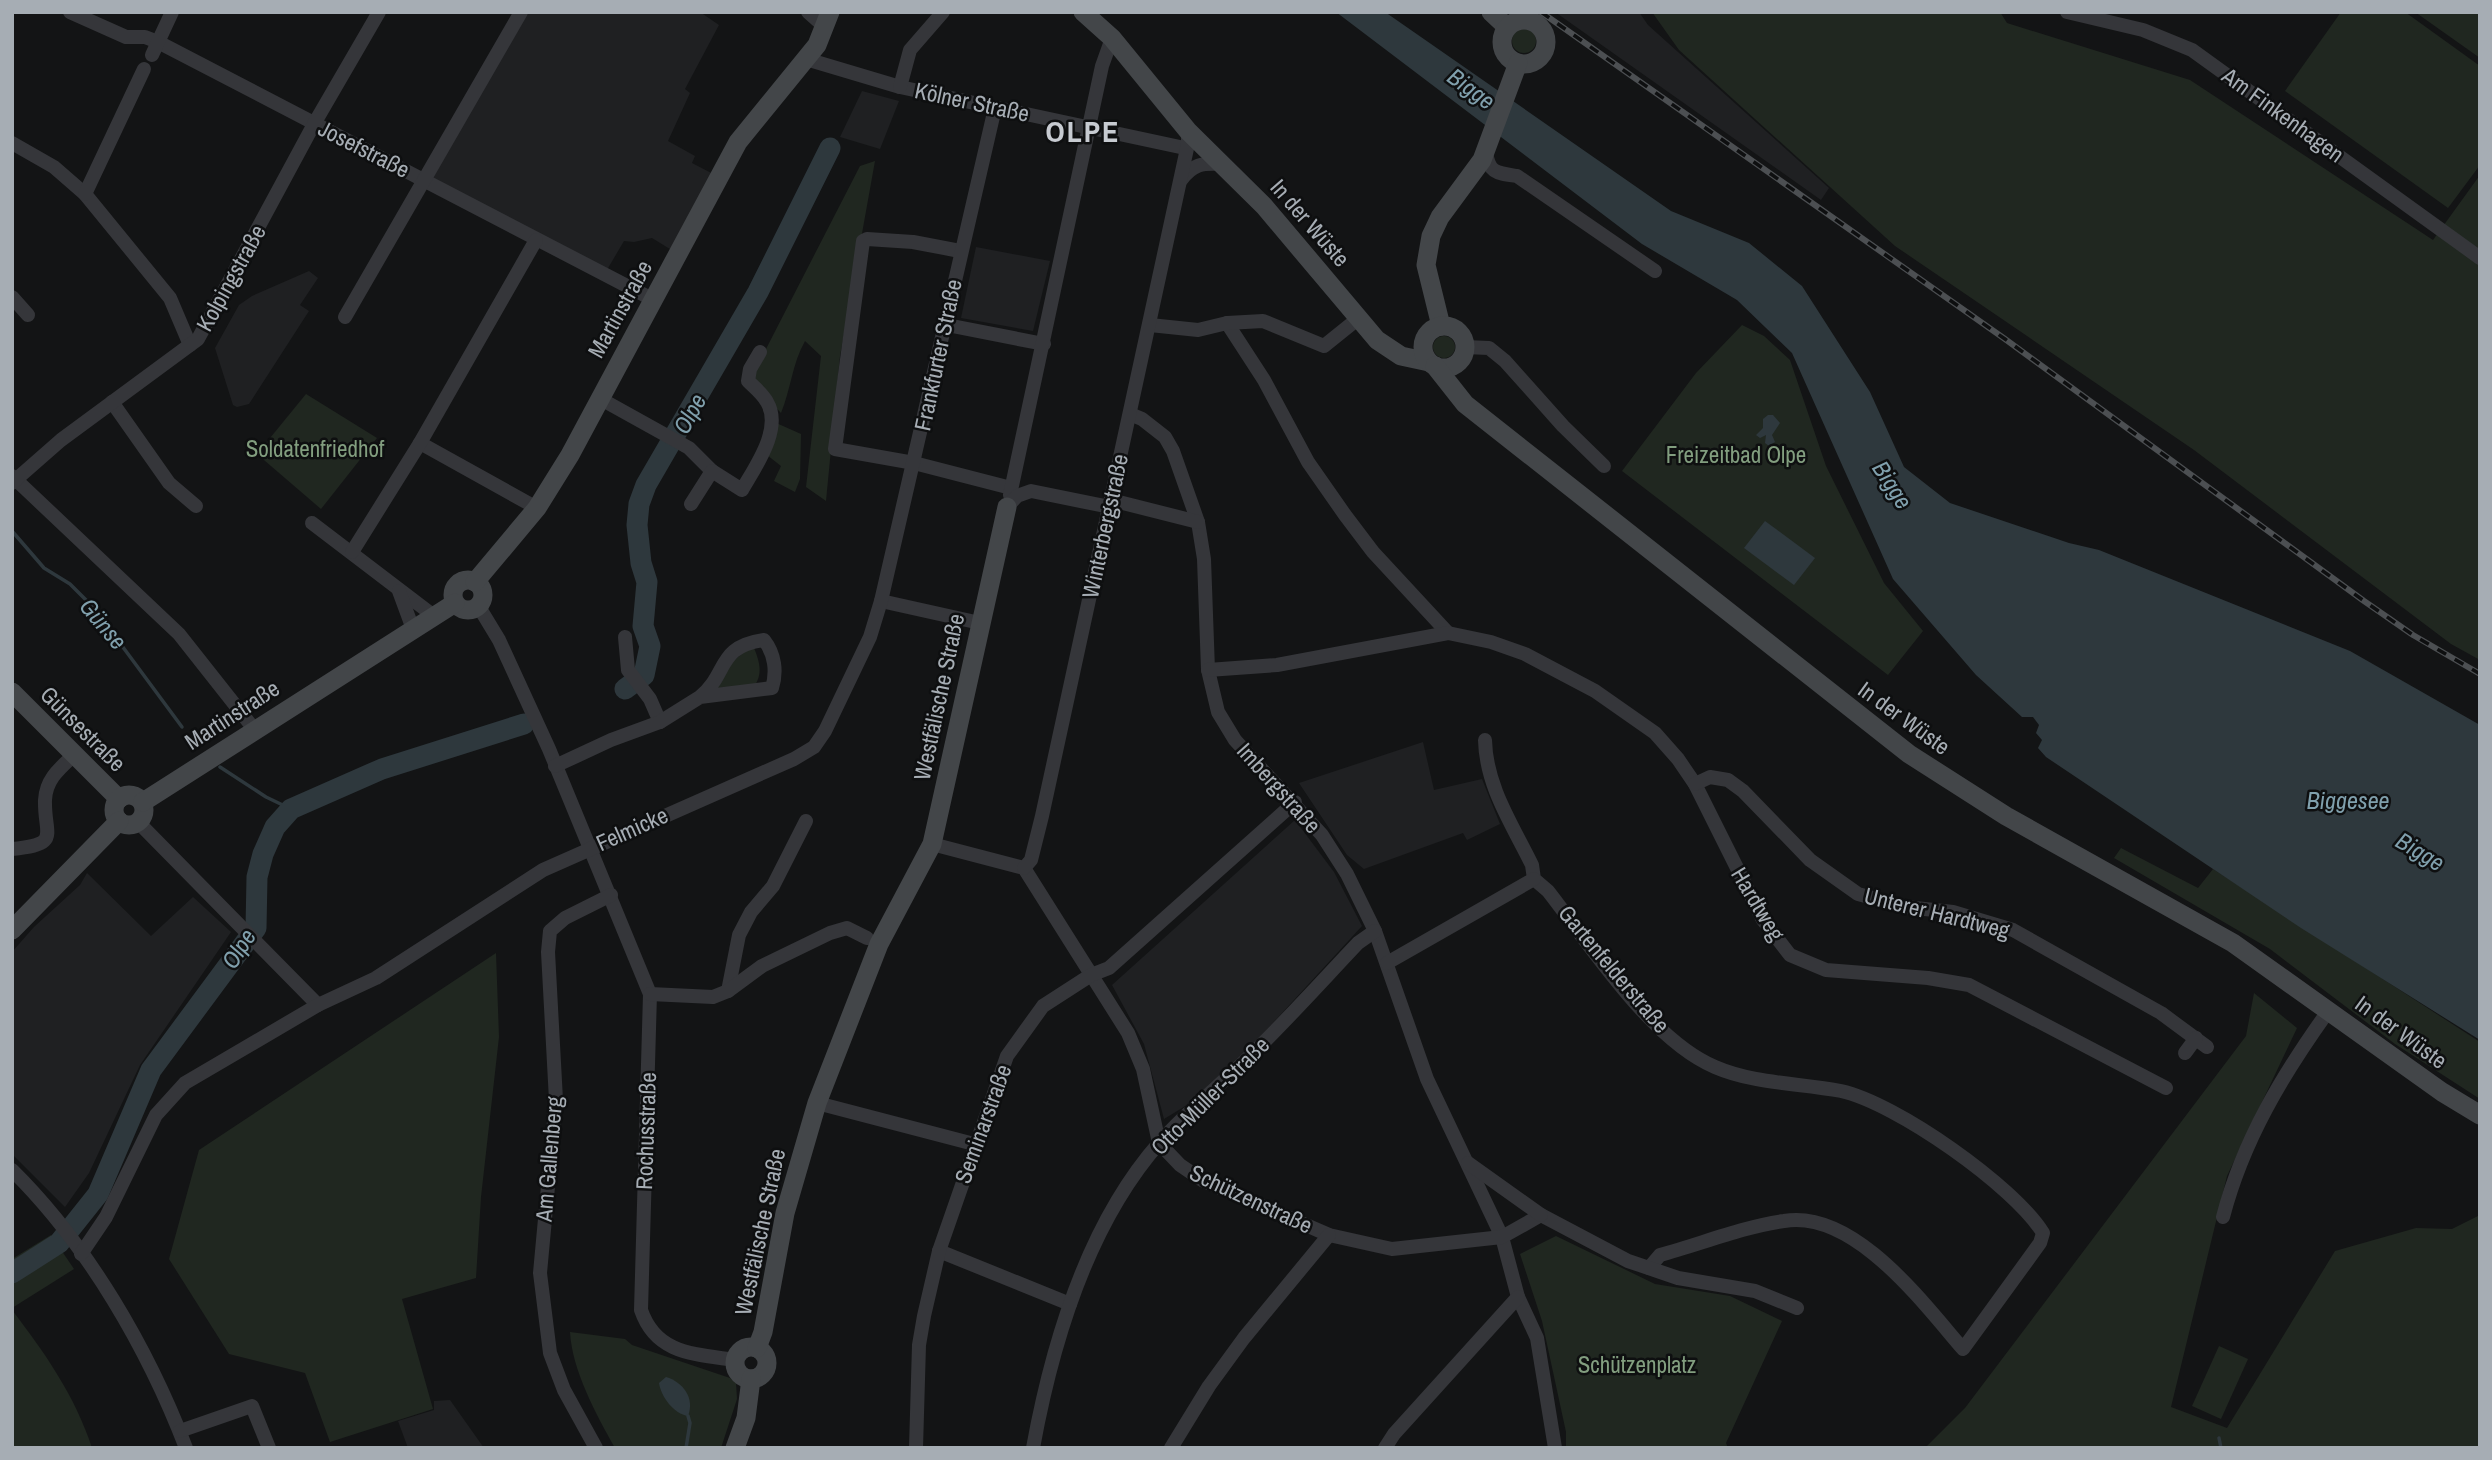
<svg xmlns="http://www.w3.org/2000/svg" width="2492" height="1460" viewBox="0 0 2492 1460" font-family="'Archivo Narrow',sans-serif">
<rect width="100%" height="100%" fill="#131415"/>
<g fill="#1f2022">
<polygon points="521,12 700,12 719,25 685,89 690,93 668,141 695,156 692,163 719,177 678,254 652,238 634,242 624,241 604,275 424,180"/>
<polygon points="1555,12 1639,12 1648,25 1829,188 1821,200"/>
<polygon points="862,91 899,101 880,149 840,137"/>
<polygon points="976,247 1050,261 1033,331 961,318"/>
<polygon points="309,271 318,278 300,305 309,311 249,404 237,407 233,405 215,348 239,305 252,296"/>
<polygon points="1423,742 1434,790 1482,779 1500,824 1467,840 1463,833 1364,869 1347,855 1299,783"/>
<polygon points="1295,820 1334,872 1362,926 1260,1037 1192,1102 1164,1119 1144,1044 1112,985"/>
<polygon points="87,873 151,936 193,897 231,932 140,1065 89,1173 65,1207 12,1154 12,952 34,927 80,885"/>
<polygon points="450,1400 484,1448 408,1448 398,1421 434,1410 434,1401"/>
</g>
<g fill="#202720">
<polygon points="1652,12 2000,12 2007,23 2190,80 2433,240 2480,175 2480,660 2451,644 2194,450 1895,246 1679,50"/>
<polygon points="2341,12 2405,12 2480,66 2480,165 2448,208 2285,91"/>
<polygon points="2415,12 2480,12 2480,58"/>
<circle cx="1524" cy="41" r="12"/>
<path d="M875 161 840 356 826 501 806 487 821 356 805 341C792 364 791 389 781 413L750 380 860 166Z"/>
<polygon points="1742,325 1764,336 1790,360 1826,466 1884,583 1923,631 1888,675 1622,471 1696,373"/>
<circle cx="1444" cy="347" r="11"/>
<polygon points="306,394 377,438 321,509 257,454"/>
<polygon points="774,422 801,434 800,479 795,492 774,481 781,466 767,455"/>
<path d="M753 645C758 658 764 672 755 685L714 690 721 671Z"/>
<polygon points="2121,848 2198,888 2213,869 2480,1042 2480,1099 2395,1044 2270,949 2114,858"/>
<polygon points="496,953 499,1037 481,1197 476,1278 402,1299 433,1409 330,1442 305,1373 229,1354 169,1259 199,1150"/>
<polygon points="2254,993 2297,1028 2227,1176 2171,1407 2227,1428 2335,1251 2416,1228 2452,1229 2480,1215 2480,1448 1925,1448 1965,1408 2246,1036"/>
<polygon points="51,1235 74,1269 12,1308 12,1259"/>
<polygon points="1556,1236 1655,1284 1730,1296 1782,1321 1726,1443 1728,1448 1566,1448 1566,1432 1542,1321 1520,1254"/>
<path d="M12 1310C45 1353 75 1396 92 1448H12Z"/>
<path d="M570 1332 625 1339 632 1345 730 1378 736 1383 737 1399 721 1448H615C596 1414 572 1370 570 1332Z"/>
<polygon points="2219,1346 2248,1359 2221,1419 2192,1406"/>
</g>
<g fill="#2e383d">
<polygon points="1336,12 1385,12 1671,211 1749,243 1802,286 1870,392 1904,467 1950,503 2069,543 2099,550 2350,651 2480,725 2480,1040 2301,928 2046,757 2038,748 2042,740 2036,733 2039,725 2033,717 2022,717 1976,675 1893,579 1792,353 1737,300 1642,244"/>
<polygon points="1768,415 1773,415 1780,423 1772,435 1775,442 1769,446 1765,443 1766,435 1760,438 1756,435 1763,428 1763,419"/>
<polygon points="1765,521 1815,558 1794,585 1744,548"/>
<path d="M666 1377C683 1382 695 1398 688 1416 674 1414 661 1397 659 1383Z"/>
</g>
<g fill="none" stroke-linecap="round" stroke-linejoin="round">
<g stroke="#2e383d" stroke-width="3.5">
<polyline points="12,531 44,568 70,584 94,608 182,727"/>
<polyline points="220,767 266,797 291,809"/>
<polyline points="2219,1438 2221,1448"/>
<polyline points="686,1448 690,1423 688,1416"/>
</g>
<g stroke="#2e383d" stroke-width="21">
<polyline points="625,689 644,675 650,646 643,626 647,582 641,563 637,525 639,504 646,485 758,292 830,148"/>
<polyline points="12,1273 59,1243 98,1194 151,1070 256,928 257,877 263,854 275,827 291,809 382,769 524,724"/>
</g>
<g stroke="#35363a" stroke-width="14">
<polyline points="70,12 126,37 145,37 158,42 652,299"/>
<polyline points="808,12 826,28"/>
<polyline points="2067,12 2143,30 2192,50 2480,258"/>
<polyline points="152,55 172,12"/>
<polyline points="806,59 900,87 1180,147"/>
<polyline points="900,87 910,50 943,12"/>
<polyline points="12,143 54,167 85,194 170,298 190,345"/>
<path d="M1486 152C1489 173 1496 173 1517 176L1655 271"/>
<path d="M1181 180C1193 164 1202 163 1221 164"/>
<polyline points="85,194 144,69"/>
<polyline points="960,251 913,242 867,239 863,241 835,449 914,463 1011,488"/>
<polyline points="12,297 28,315"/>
<polyline points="345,317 521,12"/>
<polyline points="1227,323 1264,380 1308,462 1345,515 1373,552 1448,633"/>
<polyline points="947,325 1044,344"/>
<polyline points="1150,325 1198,330 1227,323 1263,321 1324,346 1360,317"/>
<polyline points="1465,347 1489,348 1505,361 1563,426 1604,466"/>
<polyline points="599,398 689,448 712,471"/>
<polyline points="112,402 169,483 196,506"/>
<polyline points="1130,414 1142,419 1165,437 1173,451 1198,522 1204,559 1208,670 1218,712 1235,740 1322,835 1347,874 1375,931 1427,1079 1502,1237 1518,1297 1537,1338 1555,1448"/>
<polyline points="420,443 537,508"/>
<polyline points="12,476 179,634 254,729"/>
<polyline points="12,483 61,440 198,339 314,124 379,12"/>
<polyline points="1010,495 1102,66 1112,38"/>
<polyline points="1111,500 1198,522"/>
<path d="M691 504 712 471 742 490C755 467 783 429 767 402 763 394 754 387 748 381L750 369 760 352"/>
<polyline points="1008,506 1017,496 1031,491 1110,507"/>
<polyline points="312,523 434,616"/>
<polyline points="352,552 420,443 536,240"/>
<polyline points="399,591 413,629"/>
<polyline points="881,601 980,623"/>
<path d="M479 607 499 640 549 749 650 994 641 1310C656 1354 694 1354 735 1360"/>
<polyline points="625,637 628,670 650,699 660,722"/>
<polyline points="1208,670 1277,665 1448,633 1491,642 1525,654 1595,691 1655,733 1678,759 1695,784 1763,920 1790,955 1826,970 1928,978 1969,985 2166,1088"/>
<path d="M1485 740C1486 786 1512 824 1532 865L1534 879 1548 891C1591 946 1651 1040 1715 1067 1754 1084 1800 1083 1841 1091 1896 1103 2014 1186 2043 1233L2040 1243 1963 1349C1923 1303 1854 1209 1784 1221 1742 1227 1701 1244 1660 1255L1649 1268"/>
<path d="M555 766 611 740 660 722 700 697 772 688C777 672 775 654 764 640 716 647 729 673 700 697"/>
<polyline points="1695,784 1710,777 1728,780 1743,791 1810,860 1858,894 1906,907 1953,912 2013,930 2161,1013 2207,1047"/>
<polyline points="138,822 318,1005"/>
<polyline points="932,844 1024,868 1128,1033 1143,1069 1159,1143 1180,1165 1202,1180 1329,1235 1392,1249 1502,1237 1541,1215 1628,1261 1678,1278 1755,1291 1797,1308"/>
<path d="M12 849C62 844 44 836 45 800 46 779 60 768 74 755"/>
<polyline points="1024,868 1031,860 1042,816 1188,144 1188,131"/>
<polyline points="1387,963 1534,879"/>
<polyline points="728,991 739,935 751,912 773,886 806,821"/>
<polyline points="650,994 713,997 728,991 762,966 830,933 847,928 867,938"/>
<polyline points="2185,1053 2196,1038"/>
<polyline points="817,1103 974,1144"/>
<polyline points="1468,1163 1541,1215"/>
<path d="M12 1170C88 1245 148 1349 186 1448"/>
<path d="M2223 1217C2243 1140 2283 1074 2329 1010"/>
<polyline points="939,1251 1070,1304"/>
<polyline points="81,1254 106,1217 156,1115 185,1083 318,1005 376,978 543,870 794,759 814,747 825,731 870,637 881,601 995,108"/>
<polyline points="180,1431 252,1406 269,1448"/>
<polyline points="596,1448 564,1390 550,1353 540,1273 556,1100 548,952 550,931 565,918 611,895"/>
<polyline points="916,1448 919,1345 924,1316 939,1251 1007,1056 1043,1006 1091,975 1109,968 1295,802"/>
<path d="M1033 1448C1052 1344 1088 1223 1160 1142 1187 1111 1222 1084 1252 1054 1288 1019 1323 980 1358 943L1375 931"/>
<polyline points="1171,1448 1209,1386 1244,1338 1329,1235"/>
<polyline points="1385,1448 1394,1434 1518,1297"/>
</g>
<g stroke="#434649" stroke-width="19">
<polyline points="1083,12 1112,38 1188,131 1264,206 1377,340 1401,356 1429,362"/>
<polyline points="1491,12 1507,27"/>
<circle cx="1524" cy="42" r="22"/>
<polyline points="1441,326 1426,265 1431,236 1440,217 1482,160 1518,63"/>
<circle cx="1444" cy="347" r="21"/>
<polyline points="1435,366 1465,404 1909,754 2006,816 2233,943 2442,1092 2480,1115"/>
<circle cx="468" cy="595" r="15"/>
<polyline points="475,582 537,508 570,455 738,142 817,45 830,12"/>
<polyline points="12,692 119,799"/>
<circle cx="129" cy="810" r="15"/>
<polyline points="143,802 455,603"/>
<polyline points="12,930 119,821"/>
<circle cx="751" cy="1363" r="16"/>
<polyline points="757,1348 763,1332 785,1213 817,1103 879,944 932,844 1007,507"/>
<polyline points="735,1448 746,1418 751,1379"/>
</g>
<g stroke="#4c4f52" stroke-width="6">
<polyline id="rail" points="1541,12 2005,339 2364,601 2413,635 2480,674"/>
</g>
<use href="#rail" stroke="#0e0f10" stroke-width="3.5" stroke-dasharray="10" stroke-linecap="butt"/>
</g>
<g text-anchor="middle" stroke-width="5" stroke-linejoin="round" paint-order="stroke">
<g font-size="23" fill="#a6adb4" stroke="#0e0f10">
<text transform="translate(972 102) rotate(12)" y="8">Kölner Straße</text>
<text transform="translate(2283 115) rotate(36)" y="8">Am Finkenhagen</text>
<text transform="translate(364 149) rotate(27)" y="8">Josefstraße</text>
<text transform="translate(1310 223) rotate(49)" y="8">In der Wüste</text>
<text transform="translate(231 278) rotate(-61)" y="8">Kolpingstraße</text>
<text transform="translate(620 309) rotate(-61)" y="8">Martinstraße</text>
<text transform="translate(938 355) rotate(-78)" y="8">Frankfurter Straße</text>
<text transform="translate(1105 526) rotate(-78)" y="8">Winterbergstraße</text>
<text transform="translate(939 697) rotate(-78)" y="8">Westfälische Straße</text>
<text transform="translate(232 715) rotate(-33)" y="8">Martinstraße</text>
<text transform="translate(1904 718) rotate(36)" y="8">In der Wüste</text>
<text transform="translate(83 729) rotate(45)" y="8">Günsestraße</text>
<text transform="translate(1279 788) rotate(48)" y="8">Imbergstraße</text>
<text transform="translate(632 829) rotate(-24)" y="8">Felmicke</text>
<text transform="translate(1758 904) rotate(59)" y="8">Hardtweg</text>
<text transform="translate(1937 913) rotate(14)" y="8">Unterer Hardtweg</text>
<text transform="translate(1614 969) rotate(50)" y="8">Gartenfelderstraße</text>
<text transform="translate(2401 1032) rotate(36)" y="8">In der Wüste</text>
<text transform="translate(1210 1096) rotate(-45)" y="8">Otto-Müller-Straße</text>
<text transform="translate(983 1124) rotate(-70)" y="8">Seminarstraße</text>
<text transform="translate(646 1131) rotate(-88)" y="8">Rochusstraße</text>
<text transform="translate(549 1159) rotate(-85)" y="8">Am Gallenberg</text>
<text transform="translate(1251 1199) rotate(25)" y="8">Schützenstraße</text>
<text transform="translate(760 1232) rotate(-78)" y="8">Westfälische Straße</text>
</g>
<g font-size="23" fill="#829e7f" stroke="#0e0f10">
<text x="315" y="457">Soldatenfriedhof</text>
<text x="1736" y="463">Freizeitbad Olpe</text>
<text x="1637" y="1373">Schützenplatz</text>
</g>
<g font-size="24" font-style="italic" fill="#80a0ad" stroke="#0e0f10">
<text transform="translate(1471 89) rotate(36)" y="8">Bigge</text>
<text transform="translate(690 414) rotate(-61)" y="8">Olpe</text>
<text transform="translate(1892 485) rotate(57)" y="8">Bigge</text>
<text transform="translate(103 624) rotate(50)" y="8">Günse</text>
<text x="2348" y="809">Biggesee</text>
<text transform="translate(2420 852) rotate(31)" y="8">Bigge</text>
<text transform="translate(239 949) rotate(-57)" y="8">Olpe</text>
</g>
<g font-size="30" font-weight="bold" letter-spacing="2" fill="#c7cbd1" stroke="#0e0f10">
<text x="1083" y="142">OLPE</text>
</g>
</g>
<rect width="2492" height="1460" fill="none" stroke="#a6adb4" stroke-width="28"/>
</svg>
